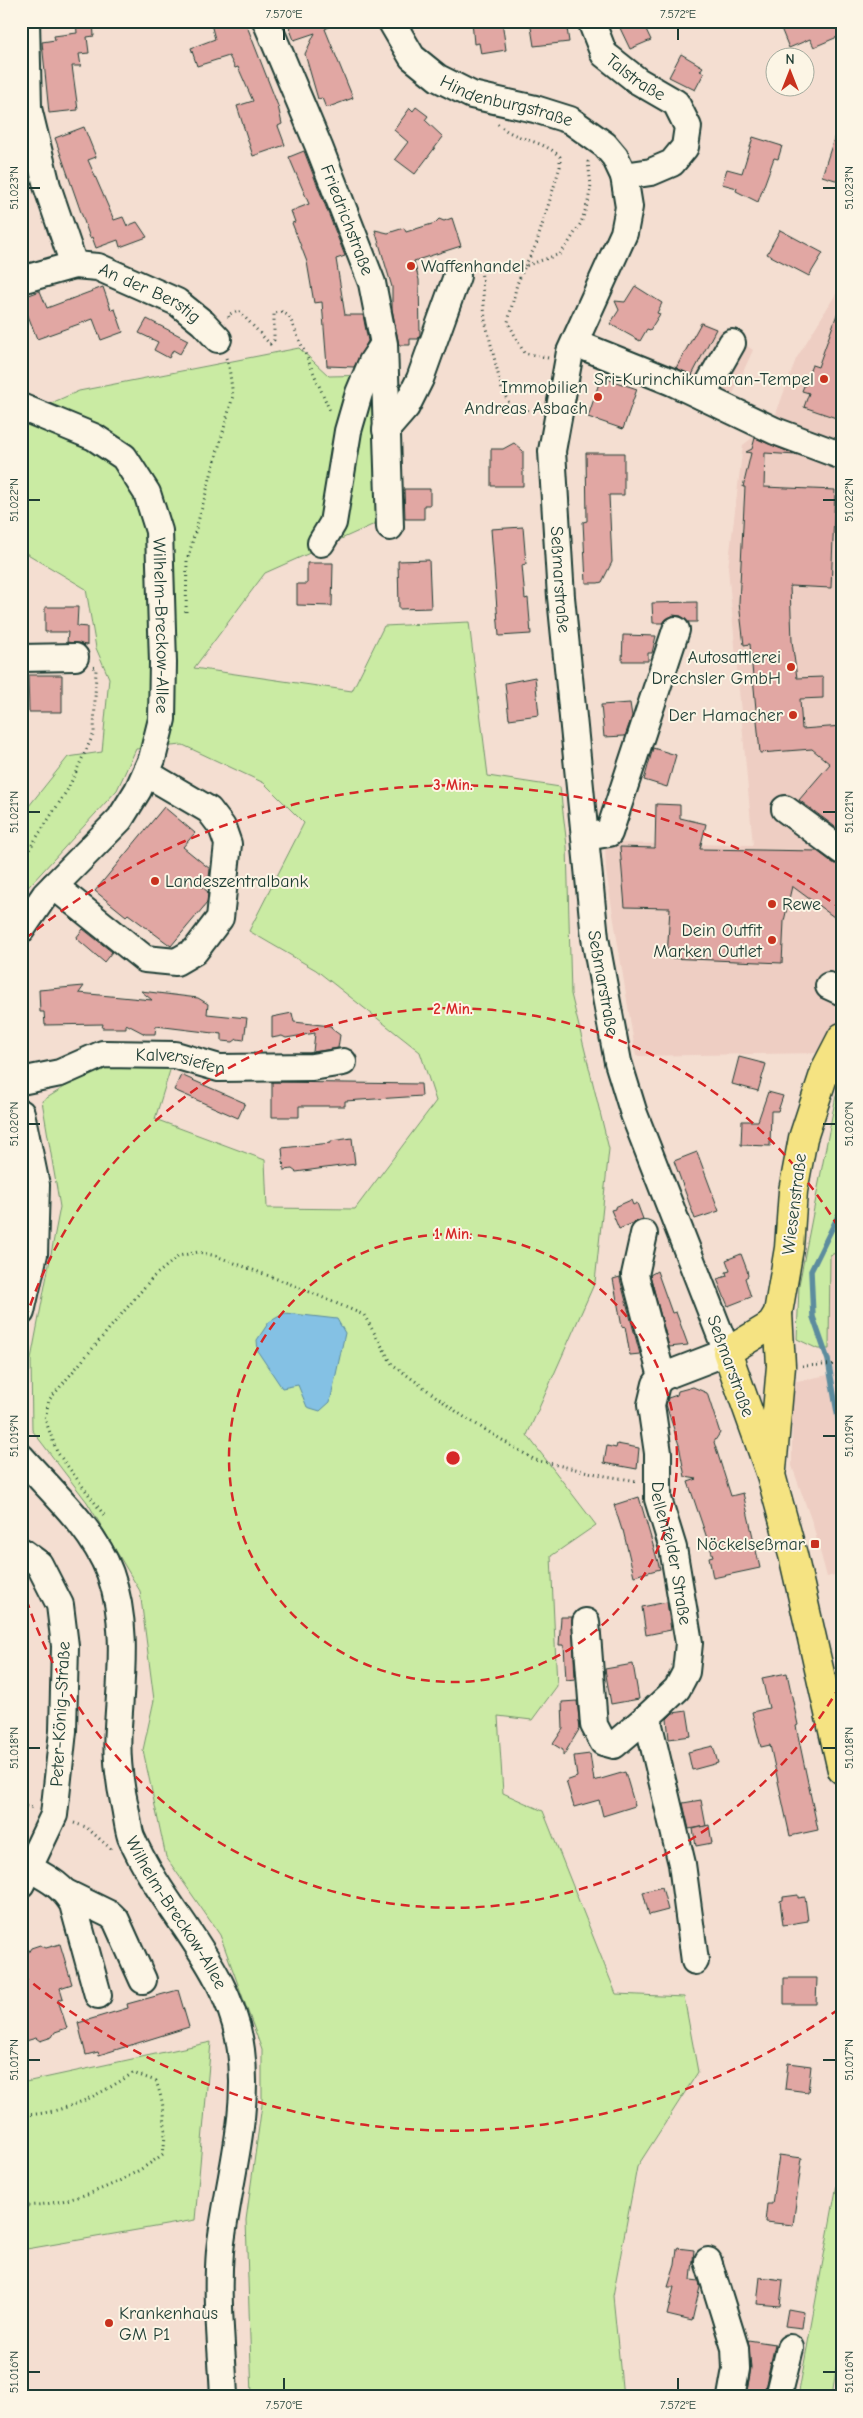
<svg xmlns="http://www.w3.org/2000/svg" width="863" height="2418" viewBox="0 0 863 2418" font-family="'Comic Neue',sans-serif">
<rect width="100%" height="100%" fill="#f4ded1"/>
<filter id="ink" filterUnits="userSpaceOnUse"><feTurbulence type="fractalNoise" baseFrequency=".02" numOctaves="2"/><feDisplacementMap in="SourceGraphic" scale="10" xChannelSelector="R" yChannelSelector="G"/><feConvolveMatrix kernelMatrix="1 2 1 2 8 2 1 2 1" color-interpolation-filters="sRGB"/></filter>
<g filter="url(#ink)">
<g fill="#eecec3">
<polygon points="842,284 842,1013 821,1053 636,1056 606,871 605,843 753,845 728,568 743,445 773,422 796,359"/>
<polygon points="701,321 729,334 753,350 732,396 674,368"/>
<polygon points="842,1251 842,1573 827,1577 813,1525 792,1466 792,1382 828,1375 830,1254"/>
</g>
<g fill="#caeba3" stroke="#74946c">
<polygon points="299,348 329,376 377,375 379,522 265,573 194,668 352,691 384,626 469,622 488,776 560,787 567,846 571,994 609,1149 595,1282 527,1435 596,1525 551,1556 557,1686 532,1720 498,1716 503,1793 543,1811 616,1994 684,1997 698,2072 637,2167 613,2296 623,2397 252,2397 246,2220 262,2105 262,2050 220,1935 166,1857 143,1750 154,1700 140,1591 87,1502 32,1430 31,1359 60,1207 42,1101 103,1063 171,1067 155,1119 265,1160 267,1208 355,1209 436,1101 420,1052 316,970 249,931 304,823 264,783 183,745 136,749 117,790 21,895 21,816 68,757 102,752 109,678 96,648 86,589 21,550 21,416 79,391"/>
<polygon points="842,1065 842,1251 830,1255 829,1349 818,1349 797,1339 799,1285"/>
<polygon points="211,2042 195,2220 21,2250 21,2083"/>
<polygon points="842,2157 842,2327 832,2397 798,2397"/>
</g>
<polygon fill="#84c1e4" stroke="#5c8c9e" points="285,1313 337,1319 345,1333 330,1402 320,1411 307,1407 298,1385 282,1388 258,1352 257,1340 269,1322"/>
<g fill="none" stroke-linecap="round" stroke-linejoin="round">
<polyline stroke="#5c8c9e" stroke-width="5.5" points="842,1208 811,1271 813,1317 828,1360 842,1441"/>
</g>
<g fill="#e1a7a3" stroke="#1f3d34">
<polygon points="76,21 93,21 94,36 87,37 89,53 79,54 81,66 72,66 78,110 49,113 42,42 55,40 54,36 77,33"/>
<polygon points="220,21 245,21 278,106 282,124 278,126 285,145 253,156 237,106 253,101 238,67 235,68 229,56 197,66 191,48 215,39 211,24"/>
<polygon points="292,21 341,21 325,29 353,98 326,108 322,98 318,99 305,54 315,33 294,40 289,27 293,25"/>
<polygon points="472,21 502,21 506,50 481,54 479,43 474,44"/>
<polygon points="530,21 566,21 569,42 534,46"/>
<polygon points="630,21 642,21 651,40 630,49 619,26"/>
<polygon points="778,21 835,21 842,35 814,47 810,39 789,48"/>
<polygon points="681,54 703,67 700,71 704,73 695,90 669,77"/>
<polygon points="416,107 428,116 425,120 443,137 415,174 395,159 408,142 394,130 410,108 413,111"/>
<polygon points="838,126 842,126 842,182 822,176"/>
<polygon points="84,127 96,157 88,160 114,220 123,217 127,226 137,222 147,237 120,247 118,240 96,248 92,237 90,238 55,138"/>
<polygon points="753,137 782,146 778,159 774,158 758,202 736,191 737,188 722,184 727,169 742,173"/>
<polygon points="304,151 345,256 336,259 345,315 363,315 368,341 354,367 327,366 322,302 314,303 307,262 292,223 295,222 291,211 309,204 289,157"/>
<polygon points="452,218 461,246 414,261 419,280 420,335 418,339 410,339 410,345 399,345 392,309 392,287 375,230 388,233 404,228 406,232 435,223 439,219 444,221"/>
<polygon points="780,230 823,253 809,276 767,254"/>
<polygon points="635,286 662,303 657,313 660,314 650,330 647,329 640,341 610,324 619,310 615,301 625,302"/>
<polygon points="103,287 111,310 115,309 123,332 101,340 93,319 37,339 27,313 21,315 21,298 40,291 47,308"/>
<polygon points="840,306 842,307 842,420 804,407 809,393 802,391 812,365 818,367"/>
<polygon points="147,319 188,340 180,354 173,350 169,358 154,350 158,342 139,333"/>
<polygon points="701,323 716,329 692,375 676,368"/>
<polygon points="601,377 637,389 623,429 588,417"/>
<polygon points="755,438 796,455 765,453 764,487 835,490 831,588 790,586 792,641 797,678 823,677 823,698 800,699 802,729 842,726 842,832 799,800 830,764 812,749 760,753 750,644 744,645 739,603 745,487 743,487 751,453 746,452 752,449"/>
<polygon points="514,443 523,451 523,486 491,486 491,449 503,449"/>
<polygon points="586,453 624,453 624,495 609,495 612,562 602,582 598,583 586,583 583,522 587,521"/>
<polygon points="404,489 430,489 430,505 424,505 424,519 405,519"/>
<polygon points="523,527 526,564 522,565 525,599 528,598 531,634 499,636 491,529"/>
<polygon points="429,560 431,608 399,609 398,561"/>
<polygon points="307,563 333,563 332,606 297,605 297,584 307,584"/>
<polygon points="697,602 697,622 688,622 681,616 673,615 663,623 653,623 652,603"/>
<polygon points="45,607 78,607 77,626 87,627 87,645 67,642 68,632 45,632"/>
<polygon points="623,635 656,636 652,653 648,653 648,661 622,661"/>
<polygon points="28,675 62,675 62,712 29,712"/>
<polygon points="535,677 539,715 509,719 505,683"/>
<polygon points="630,703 632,716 625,736 604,737 601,705"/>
<polygon points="653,748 676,755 667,787 644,780"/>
<polygon points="656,804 680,805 680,818 706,824 700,849 817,851 833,863 842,866 842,923 792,886 784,921 782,963 667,958 670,908 625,907 620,847 655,848"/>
<polygon points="164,807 195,833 183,847 210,869 209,878 202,887 208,892 207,903 171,946 128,914 126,916 95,891"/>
<polygon points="83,929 112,952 104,962 76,938"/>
<polygon points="84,986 79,993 152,1000 141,991 198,998 208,1004 207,1014 247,1018 244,1040 237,1039 233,1042 222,1041 222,1034 156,1026 155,1034 145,1034 126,1024 126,1028 102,1028 103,1024 45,1025 44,1012 40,1012 39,990"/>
<polygon points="292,1013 294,1022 331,1026 332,1029 340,1035 338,1048 313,1052 315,1033 286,1038 282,1036 272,1038 272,1017"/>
<polygon points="739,1057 766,1064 758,1091 732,1084"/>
<polygon points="181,1075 245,1103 238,1118 174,1090"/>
<polygon points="272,1082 421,1084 422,1096 345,1101 345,1106 299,1106 299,1117 272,1117"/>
<polygon points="768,1092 783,1096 778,1111 771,1111 770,1146 741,1145 742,1121 758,1121"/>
<polygon points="352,1138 355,1164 296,1172 292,1169 284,1170 282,1148 331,1143 331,1141"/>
<polygon points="697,1152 719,1211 695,1219 674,1161"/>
<polygon points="631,1200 633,1205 637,1203 643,1219 619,1229 611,1210 615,1209 615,1207"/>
<polygon points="741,1254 747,1270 748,1276 745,1278 751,1297 728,1306 717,1279 727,1276 726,1272 730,1271 726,1260"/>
<polygon points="657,1271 672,1313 676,1312 688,1345 669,1347 650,1275"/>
<polygon points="620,1277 620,1279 640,1354 630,1355 625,1326 622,1327 613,1279"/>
<polygon points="693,1387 707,1393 720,1433 714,1442 731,1496 743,1493 760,1568 713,1578 709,1557 713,1556 688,1482 697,1479 685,1477 679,1445 666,1405 668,1398 677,1395 678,1391"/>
<polygon points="617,1444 639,1448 637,1469 604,1463 607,1446 616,1448"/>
<polygon points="639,1497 660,1569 634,1576 623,1530 622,1530 614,1505"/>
<polygon points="667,1602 671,1630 646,1635 642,1607"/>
<polygon points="561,1617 572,1617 575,1679 566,1680 564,1645 559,1645"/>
<polygon points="633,1664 639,1699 611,1704 605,1669"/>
<polygon points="787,1673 798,1725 796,1726 818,1830 790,1836 770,1745 761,1747 752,1712 769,1708 762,1678"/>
<polygon points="577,1701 580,1728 563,1756 563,1750 553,1744 563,1729 562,1702"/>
<polygon points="687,1711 691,1736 669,1739 667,1719 673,1713"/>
<polygon points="713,1746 718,1763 692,1770 688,1752"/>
<polygon points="590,1754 594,1781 625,1772 635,1806 603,1816 599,1800 574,1807 566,1781 577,1777 574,1756"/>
<polygon points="701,1800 706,1826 689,1829 683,1803"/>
<polygon points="709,1825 712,1843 696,1846 693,1829"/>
<polygon points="662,1887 668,1910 649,1915 643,1892"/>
<polygon points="798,1895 798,1898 805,1897 808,1921 783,1925 780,1901 783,1900 783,1897"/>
<polygon points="60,1944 72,1984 60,1988 63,1998 58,2000 67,2028 55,2032 52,2037 40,2041 36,2038 26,2041 21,2024 21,1956 28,1953 31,1948 40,1945 46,1948"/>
<polygon points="784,1978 817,1978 816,2004 784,2004"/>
<polygon points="178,1990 189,2027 99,2055 98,2052 86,2055 78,2023 128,2008 127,2004"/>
<polygon points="788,2063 811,2066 808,2092 785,2089"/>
<polygon points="779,2155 802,2158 793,2225 765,2222 767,2204 772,2204"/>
<polygon points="677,2248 694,2250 691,2280 699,2281 700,2287 692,2321 667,2315 674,2287 668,2287 675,2265"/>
<polygon points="760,2277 783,2280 780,2306 757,2304"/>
<polygon points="788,2309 804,2312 802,2328 785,2326"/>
<polygon points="748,2340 775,2344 763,2397 746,2397 751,2368"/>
</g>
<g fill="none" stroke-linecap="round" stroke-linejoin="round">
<g stroke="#1f3d34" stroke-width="30">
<g id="minor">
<path id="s1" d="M266 21 319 147 372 283 384 344 390 527"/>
<path id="s2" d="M391 21 412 57 438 78 472 95 535 109 570 120 605 145 615 157 624 176 629 207 624 233 570 352 552 451 561 597 595 938 618 1062 634 1114 727 1352 662 1377 635 1275 644 1234"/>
<path id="s3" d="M591 21 604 54 638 81 676 103 688 127 685 147 672 163 651 172 624 176"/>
<path id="s4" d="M74 265 98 267 177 302 203 323 218 339"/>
<polyline points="21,280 74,265 47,186 28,108 26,21"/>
<polyline points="575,343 672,382 775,431 842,456"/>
<polyline points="702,396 732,343"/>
<path id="s5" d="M21 407 94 437 124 457 147 493 159 531 163 663 162 719 152 759 138 790 120 819 45 895 21 930"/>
<polyline points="386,430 406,407 420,379 457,276"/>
<polyline points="321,543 333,523 348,431 359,393 372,362 382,347"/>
<polyline points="21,658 75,657"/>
<polyline points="785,809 842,851"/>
<polyline points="586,837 609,833 676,630"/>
<polyline points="54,886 145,959 176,962 195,951 220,918 228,844 222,827 209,810 146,773"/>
<polyline points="829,986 842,992"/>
<path id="s6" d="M21 1081 60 1073 103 1054 175 1055 219 1068 312 1067 343 1062"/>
<polyline points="21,1113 36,1185 34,1254 21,1312"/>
<path id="s7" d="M662 1377 656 1384 651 1405 658 1453V1499L673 1548 689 1643 686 1672 677 1689 647 1717 682 1864 695 1961"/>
<path id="s8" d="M21 1457C52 1492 93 1528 110 1573 128 1623 121 1675 118 1727 116 1754 119 1781 125 1807 127 1817 128 1828 131 1837 163 1911 231 1967 241 2050 250 2117 227 2185 220 2251 216 2299 222 2349 224 2397"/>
<polyline points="21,1551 39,1564 60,1605 65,1646 63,1731 54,1815 21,1884"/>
<polyline points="586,1622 594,1725 603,1742 614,1745 647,1717"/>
<path d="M29 1868C47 1878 62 1885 73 1904L98 1995"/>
<polyline points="66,1893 111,1915 116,1920 143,1980"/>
<polyline points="708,2261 735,2348 736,2369 731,2397"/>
<polyline points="778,2397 790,2348"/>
</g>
</g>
<g stroke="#1f3d34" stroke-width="31">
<g id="major">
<polyline points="842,1037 826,1068 803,1138 793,1191 789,1248 778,1313 770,1326 727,1352 771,1475 793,1555 842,1770"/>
<polyline points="772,1469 781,1366 778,1313"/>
</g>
</g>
<g stroke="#1f3d34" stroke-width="3" stroke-dasharray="1 4" stroke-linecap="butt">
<path d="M498 124C515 141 543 139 560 157V167L536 245 525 266"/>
<polyline points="475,266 481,266 485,320 502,390 513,410 537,411"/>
<polyline points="229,317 228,315 238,310 270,344 274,340 274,313 282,312 289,316 330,411"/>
<polyline points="548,358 524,353 508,322 517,284 525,266 560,254 569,242 581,223 588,202 591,185 588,162 590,159"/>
<polyline points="186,612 187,561 233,396 229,367 226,358"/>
<polyline points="21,845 30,848"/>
<polyline points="21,862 68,789 94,733 96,668 93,667"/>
<polyline points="802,1366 842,1364"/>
<polyline points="104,1515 57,1452 45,1419 49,1400 153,1277 179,1256 198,1252 216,1256 293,1285 364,1315 392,1364 461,1415 535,1460 606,1476 638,1481"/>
<polyline points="21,1805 33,1808"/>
<polyline points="74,1823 86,1827 111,1849"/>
<path d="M21 2115C61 2115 100 2095 133 2073L156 2081C165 2106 167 2128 163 2154 124 2184 71 2205 21 2206"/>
</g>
<use href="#minor" stroke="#fcf5e5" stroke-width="26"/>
<use href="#major" stroke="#f5e382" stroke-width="28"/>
</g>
</g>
<path fill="none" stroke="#1f3d34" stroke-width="2" d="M284 28V40M678 28V40M28 188H40M823 188H836M28 500H40M823 500H836M28 812H40M823 812H836M28 1124H40M823 1124H836M28 1436H40M823 1436H836M28 1748H40M823 1748H836M28 2060H40M823 2060H836M28 2372H40M823 2372H836M284 2378V2390M678 2378V2390"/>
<g fill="none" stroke="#d62828" stroke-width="2.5" stroke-dasharray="9 6">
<circle cx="453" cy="1458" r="224"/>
<path d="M840 1686A449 449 0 0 1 21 1582M21 1334A449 449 0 0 1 840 1230"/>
<path d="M839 2009A673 673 0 0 1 25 1977M25 939A673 673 0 0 1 839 907"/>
</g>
<g fill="#c8321e" stroke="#fcf5e5" stroke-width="2">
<circle cx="411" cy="266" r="5"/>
<circle cx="824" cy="379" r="5"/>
<circle cx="598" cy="397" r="5"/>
<circle cx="791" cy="667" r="5"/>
<circle cx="793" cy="715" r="5"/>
<circle cx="155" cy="881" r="5"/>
<circle cx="772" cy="904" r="5"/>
<circle cx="772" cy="940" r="5"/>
<rect x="810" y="1539" width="10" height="10" rx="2.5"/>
<circle cx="109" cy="2323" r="5"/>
</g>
<g text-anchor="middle" stroke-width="4" stroke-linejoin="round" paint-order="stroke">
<g font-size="18" fill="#1f3d34" stroke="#fcf5e5">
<text dy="6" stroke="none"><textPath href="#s3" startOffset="75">Talstraße</textPath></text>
<text dy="6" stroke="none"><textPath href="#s2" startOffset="148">Hindenburgstraße</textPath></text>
<text dy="6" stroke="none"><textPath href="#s1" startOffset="215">Friedrichstraße</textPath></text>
<text dy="6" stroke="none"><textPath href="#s4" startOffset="82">An der Berstig</textPath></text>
<text dy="6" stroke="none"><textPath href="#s2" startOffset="712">Seßmarstraße</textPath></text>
<text dy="6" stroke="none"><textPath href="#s5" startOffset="292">Wilhelm-Breckow-Allee</textPath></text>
<text dy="6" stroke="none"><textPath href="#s2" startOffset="1118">Seßmarstraße</textPath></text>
<text dy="6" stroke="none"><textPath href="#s6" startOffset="165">Kalversiefen</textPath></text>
<text transform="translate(794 1204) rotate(-83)" y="6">Wiesenstraße</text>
<text transform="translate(731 1366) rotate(70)" y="6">Seßmarstraße</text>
<text dy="6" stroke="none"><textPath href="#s7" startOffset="181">Dellenfelder Straße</textPath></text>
<text transform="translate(60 1714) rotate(-87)" y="6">Peter-König-Straße</text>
<text dy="6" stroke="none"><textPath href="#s8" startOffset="502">Wilhelm-Breckow-Allee</textPath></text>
</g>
<g font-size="18" fill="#1f3d34" stroke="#fcf5e5" text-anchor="end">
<text x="421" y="272" text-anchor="start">Waffenhandel</text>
<text x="814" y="385">Sri-Kurinchikumaran-Tempel</text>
<text x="588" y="393">Immobilien<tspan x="588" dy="21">Andreas Asbach</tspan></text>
<text x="781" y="663">Autosattlerei<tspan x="781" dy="21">Drechsler GmbH</tspan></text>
<text x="783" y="721">Der Hamacher</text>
<text x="165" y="887" text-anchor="start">Landeszentralbank</text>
<text x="782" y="910" text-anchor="start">Rewe</text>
<text x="762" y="936">Dein Outfit<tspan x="762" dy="21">Marken Outlet</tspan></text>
<text x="805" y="1550">Nöckelseßmar</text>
<text x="119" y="2319" text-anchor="start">Krankenhaus<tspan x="119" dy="21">GM P1</tspan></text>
</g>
</g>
<circle cx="453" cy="1458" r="8" fill="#d62828" stroke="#fcf5e5" stroke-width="2.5"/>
<g font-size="15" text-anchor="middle" font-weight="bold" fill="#d62828" stroke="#fcf5e5" stroke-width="4" stroke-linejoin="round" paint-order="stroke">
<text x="453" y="790">3 Min.</text>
<text x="453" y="1014">2 Min.</text>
<text x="453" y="1239">1 Min.</text>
</g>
<rect width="863" height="2418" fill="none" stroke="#fcf5e5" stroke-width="55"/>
<g transform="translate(790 72)"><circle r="24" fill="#fcf5e5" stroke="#a4ab9e"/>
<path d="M0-4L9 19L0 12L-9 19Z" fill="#c8321e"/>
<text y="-8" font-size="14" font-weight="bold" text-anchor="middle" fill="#1f3d34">N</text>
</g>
<rect x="28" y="28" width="808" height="2362" fill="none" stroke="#1f3d34" stroke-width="2"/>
<g font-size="12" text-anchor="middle" fill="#1f3d34">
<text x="284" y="18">7.570°E</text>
<text x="678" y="18">7.572°E</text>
<text transform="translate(14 188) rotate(-90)" y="4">51.023°N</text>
<text transform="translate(849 188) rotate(-90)" y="4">51.023°N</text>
<text transform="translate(14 500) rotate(-90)" y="4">51.022°N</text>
<text transform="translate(849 500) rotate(-90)" y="4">51.022°N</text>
<text transform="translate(14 812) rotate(-90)" y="4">51.021°N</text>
<text transform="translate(849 812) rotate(-90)" y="4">51.021°N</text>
<text transform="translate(14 1124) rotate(-90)" y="4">51.020°N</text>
<text transform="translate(849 1124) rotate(-90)" y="4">51.020°N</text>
<text transform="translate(14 1436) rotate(-90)" y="4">51.019°N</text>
<text transform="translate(849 1436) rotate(-90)" y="4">51.019°N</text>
<text transform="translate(14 1748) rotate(-90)" y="4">51.018°N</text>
<text transform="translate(849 1748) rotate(-90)" y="4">51.018°N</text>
<text transform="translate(14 2060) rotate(-90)" y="4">51.017°N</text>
<text transform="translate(849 2060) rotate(-90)" y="4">51.017°N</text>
<text transform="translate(14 2372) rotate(-90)" y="4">51.016°N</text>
<text transform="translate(849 2372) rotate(-90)" y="4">51.016°N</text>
<text x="284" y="2409">7.570°E</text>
<text x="678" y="2409">7.572°E</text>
</g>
</svg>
